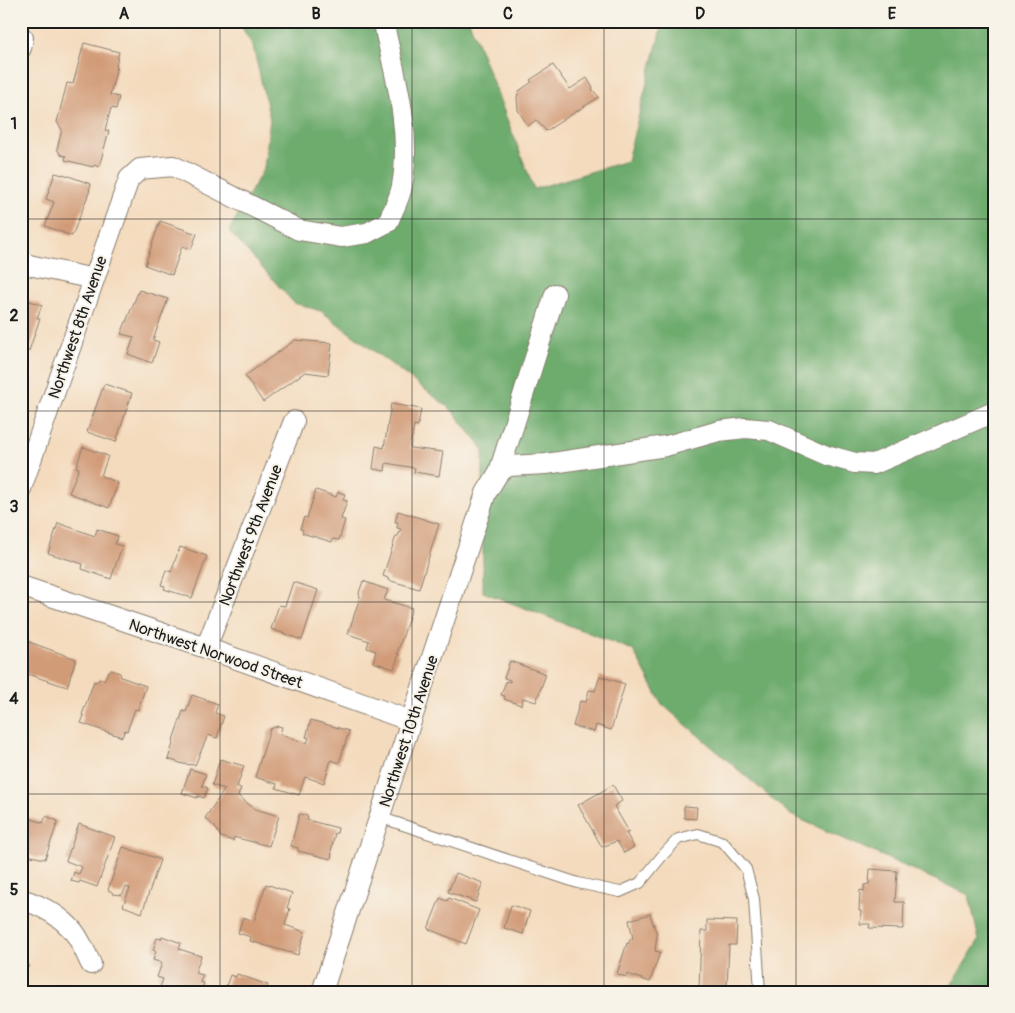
<svg xmlns="http://www.w3.org/2000/svg" width="1015" height="1013" viewBox="0 0 1015 1013" font-family="Pangolin,sans-serif">
<rect width="100%" height="100%" fill="#f7f3e8"/>
<filter id="ink" filterUnits="userSpaceOnUse"><feTurbulence type="fractalNoise" baseFrequency=".02" numOctaves="2"/><feDisplacementMap in="SourceGraphic" scale="10" xChannelSelector="R" yChannelSelector="G"/><feConvolveMatrix kernelMatrix="1 2 1 2 8 2 1 2 1" color-interpolation-filters="sRGB"/></filter>
<filter id="wash" filterUnits="userSpaceOnUse"><feTurbulence type="fractalNoise" baseFrequency=".0096" numOctaves="4" result="noise"/><feDisplacementMap in="SourceGraphic" scale="20" xChannelSelector="R" yChannelSelector="G"/><feGaussianBlur stdDeviation="1.12" result="paint"/><feColorMatrix in="noise" values="0 0 0 0 0 0 0 0 0 0 0 0 0 0 0 0 0 1.4 0 .05"/><feComposite in="paint" operator="in"/></filter>
<g filter="url(#wash)">
<rect width="100%" height="100%" fill="#f4dbbe"/>
<polygon fill="#6eac6e" stroke="#456445" points="238,21 469,21 534,189 627,161 663,21 994,21 994,992 947,992 979,940 969,895 791,815 662,704 633,650 483,592 483,449 452,410 321,311 294,303 229,231 264,168 270,119 253,46"/>
<g id="blocks">
<g fill="#d29b78">
<polygon points="84,43 119,52 116,66 117,66 110,95 119,97 116,109 111,108 105,130 109,131 99,167 94,165 93,167 65,160 66,156 61,155 57,149 62,130 57,122 67,83 73,84"/>
<polygon points="553,65 570,89 587,78 593,88 592,89 599,97 546,131 536,120 528,126 518,110 517,97 519,91 532,82 530,80"/>
<polygon points="55,173 63,175 63,174 91,184 89,190 90,190 72,236 45,226 54,202 46,199"/>
<polygon points="160,221 197,234 191,249 182,246 172,275 145,265"/>
<polygon points="139,290 168,299 153,340 159,342 152,363 128,354 134,337 121,334"/>
<polygon points="21,298 42,305 37,318 40,318 29,351 21,349"/>
<polygon points="295,340 332,343 328,375 305,372 263,402 245,376"/>
<polygon points="104,384 132,393 116,442 87,432"/>
<polygon points="391,404 421,409 418,426 414,425 410,448 443,452 439,476 414,472 415,468 386,463 385,471 373,469 376,446 384,448"/>
<polygon points="83,447 108,456 101,476 118,483 109,508 69,493 79,468 76,467"/>
<polygon points="316,490 336,497 338,492 345,494 343,500 347,501 341,519 345,520 339,540 333,539 332,542 302,533 303,530 300,529 304,517 307,518"/>
<polygon points="398,511 439,524 419,589 388,580 388,578 383,576 396,536 398,536 401,529 397,528 398,522 395,522"/>
<polygon points="58,523 95,536 97,529 118,536 115,544 122,546 111,579 82,569 83,564 48,553"/>
<polygon points="180,547 207,556 192,598 164,589 165,586 161,585 166,570 171,572"/>
<polygon points="363,581 388,590 384,600 412,608 397,654 399,654 394,669 373,662 376,651 367,648 369,641 348,634 360,597 359,593"/>
<polygon points="293,582 318,590 302,640 271,629 279,605 285,606"/>
<polygon points="21,639 76,659 67,687 21,672"/>
<polygon points="510,661 546,674 536,702 523,698 521,705 504,699 505,696 501,695 506,681 510,682 510,680 504,678"/>
<polygon points="111,670 120,673 121,677 146,686 138,710 135,709 127,731 125,730 122,737 81,723 84,716 82,715 94,681 96,682 100,679 104,680 108,672"/>
<polygon points="600,676 625,684 611,730 596,725 594,732 573,726 580,701 586,702 589,690 595,691"/>
<polygon points="192,695 218,704 215,713 224,716 217,738 208,735 195,765 183,764 168,759 174,741 173,740 183,711 186,712"/>
<polygon points="311,720 349,731 339,763 331,760 324,783 305,777 299,795 276,788 277,784 255,777 270,729 278,726 282,727 280,734 307,743 309,738 306,737"/>
<polygon points="220,759 244,766 237,787 241,788 238,796 255,809 279,816 269,846 237,838 234,837 233,841 221,837 215,827 205,818 225,789 212,785"/>
<polygon points="190,769 206,774 202,786 208,788 204,798 198,796 197,798 182,793"/>
<polygon points="613,785 622,801 614,806 629,832 626,833 634,847 624,853 617,841 602,847 578,805"/>
<polygon points="684,806 697,807 696,819 684,818"/>
<polygon points="299,814 308,816 307,820 338,828 337,833 335,833 331,851 332,852 331,859 298,851 298,848 291,846"/>
<polygon points="21,815 43,823 46,816 58,821 45,859 31,856 27,852 28,851 23,849 21,854"/>
<polygon points="79,824 115,837 97,887 80,881 79,883 71,881 74,872 79,874 82,867 66,861"/>
<polygon points="123,847 156,858 160,860 142,913 123,906 130,888 126,887 122,895 113,894 112,892 108,890"/>
<polygon points="870,869 897,871 895,902 904,902 903,929 869,928 870,924 860,924 861,911 859,911 860,890 864,891 864,885 869,884"/>
<polygon points="456,873 483,883 476,902 448,892"/>
<polygon points="266,884 292,893 287,908 290,909 285,925 305,932 298,955 250,941 251,937 238,933 243,917 254,921"/>
<polygon points="440,898 447,901 449,898 479,910 466,944 428,929"/>
<polygon points="511,905 530,911 523,934 504,928"/>
<polygon points="650,914 657,935 655,951 660,952 650,982 627,974 626,977 617,974 627,943 628,944 631,938 633,939 629,920"/>
<polygon points="707,920 737,921 736,945 729,945 727,988 733,989 733,992 699,992 701,931 707,931"/>
<polygon points="162,936 181,943 179,949 201,956 195,973 203,975 200,982 204,983 201,992 159,990 163,979 157,977 162,963 153,960 156,951 153,950 157,938 161,939"/>
<polygon points="21,955 29,966 21,972"/>
<polygon points="237,974 268,985 266,992 224,992 230,975 236,977"/>
</g>
</g>
</g>
<g filter="url(#ink)">
<use href="#blocks" fill-opacity="0" stroke="#887c6d" stroke-width="1"/>
<g fill="none" stroke-linecap="round" stroke-linejoin="round">
<g stroke="#887c6d" stroke-width="12">
<polyline id="lane" points="379,817 578,883 620,892 640,883 662,856 678,839 698,834 723,842 746,869 754,899 760,992"/>
</g>
<g stroke="#887c6d" stroke-width="22">
<g id="street">
<polyline points="21,48 23,38"/>
<polyline points="21,261 29,265 94,279"/>
<polyline points="499,472 509,466 546,464 666,446 719,431 745,428 769,430 826,455 855,463 874,464 994,412"/>
<path d="M21 489 129 179 140 169 173 166 299 230 341 237 367 233 388 222C393 210 400 198 402 186 412 130 395 75 383 21"/>
<polyline points="21,586 206,648 411,721"/>
<polyline points="206,648 294,421"/>
<path d="M21 899C40 905 61 916 74 932 81 941 86 954 91 964"/>
<polyline points="322,992 486,493 499,472 555,294"/>
</g>
</g>
<use href="#lane" stroke="#fff" stroke-width="10"/>
<use href="#street" stroke="#fff" stroke-width="20"/>
</g>
</g>
<path fill="none" stroke="#1c1c1c" stroke-width="1" stroke-opacity="0.55" d="M220 21V992M412 21V992M604 21V992M796 21V992M21 219H994M21 411H994M21 602H994M21 794H994"/>
<g text-anchor="middle" stroke-width="4" stroke-linejoin="round" paint-order="stroke">
<g font-size="16" fill="#1c1c1c" stroke="#f7f3e8">
<text transform="translate(77 327) rotate(-71)" y="6">Northwest 8th Avenue</text>
<text transform="translate(250 535) rotate(-69)" y="6">Northwest 9th Avenue</text>
<text transform="translate(216 653) rotate(19)" y="6">Northwest Norwood Street</text>
<text transform="translate(408 731) rotate(-72)" y="6">Northwest 10th Avenue</text>
</g>
</g>
<rect width="1015" height="1013" fill="none" stroke="#f7f3e8" stroke-width="55"/>
<rect x="28" y="28" width="960" height="958" fill="none" stroke="#1c1c1c" stroke-width="2"/>
<g font-size="16" text-anchor="middle" font-weight="bold" fill="#1c1c1c">
<text x="124" y="19">A</text>
<text x="316" y="19">B</text>
<text x="508" y="19">C</text>
<text x="700" y="19">D</text>
<text x="892" y="19">E</text>
<text x="14" y="129">1</text>
<text x="14" y="321">2</text>
<text x="14" y="512">3</text>
<text x="14" y="704">4</text>
<text x="14" y="895">5</text>
</g>
</svg>
